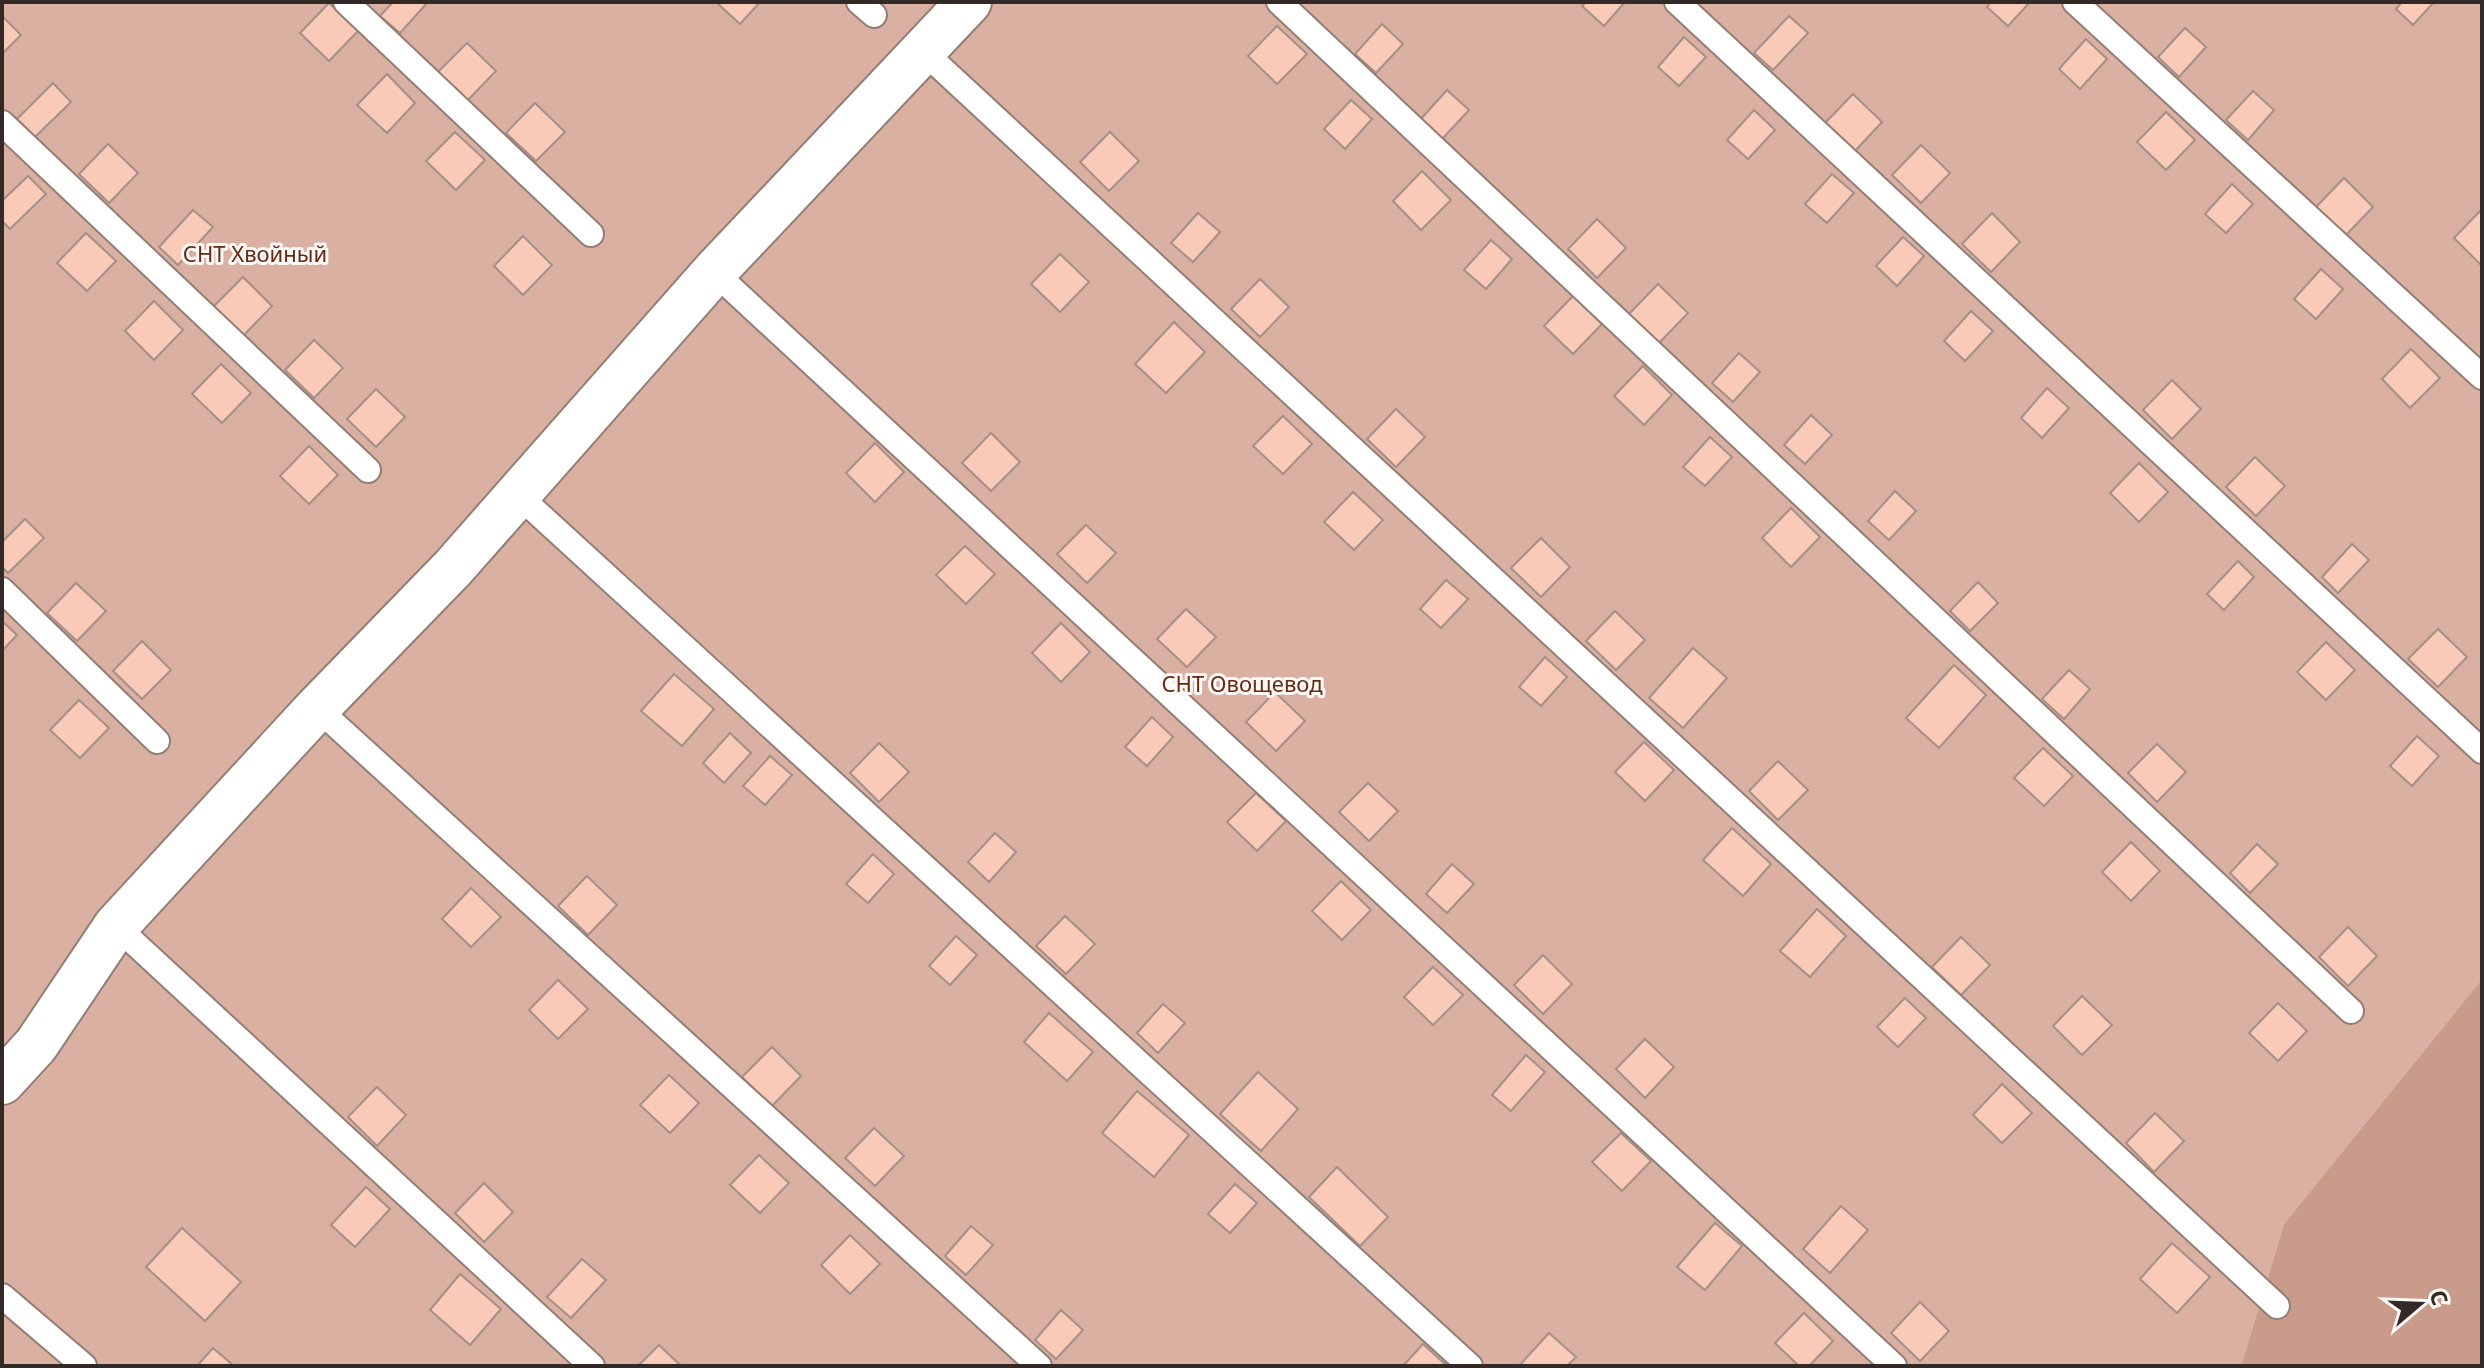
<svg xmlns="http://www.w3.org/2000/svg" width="2484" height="1368" viewBox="0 0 2484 1368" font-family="'Noto Sans',sans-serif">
<rect width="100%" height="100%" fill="#ffe7de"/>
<polygon fill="#d9b0a1" points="2,2 2482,2 2482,979 2284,1224 2241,1366 2,1366"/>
<polygon fill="#c99b8a" points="2482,979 2482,1366 2241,1366 2284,1224"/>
<g fill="#facab8" stroke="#a59088" stroke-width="2">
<polygon points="393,2 428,2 400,33 380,16"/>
<polygon points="716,2 760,2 740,24"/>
<polygon points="1586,2 1625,2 1604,26 1582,6"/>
<polygon points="1991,2 2030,2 2008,26 1987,7"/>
<polygon points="2402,2 2434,2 2413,25 2396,9"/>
<polygon points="329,3 358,31 329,61 300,33"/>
<polygon points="2,16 21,35 2,54"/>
<polygon points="1789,16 1808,33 1773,70 1754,53"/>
<polygon points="1382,24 1403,44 1376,73 1355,54"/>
<polygon points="1277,26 1307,54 1277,84 1248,56"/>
<polygon points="2185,28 2206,47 2179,77 2158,57"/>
<polygon points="1684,37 1706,57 1679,86 1658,67"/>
<polygon points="2086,39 2107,59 2080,89 2059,69"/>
<polygon points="467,43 496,71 467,101 438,72"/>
<polygon points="387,74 415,103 387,133 357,105"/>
<polygon points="53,83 71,102 35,137 17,119"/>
<polygon points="1447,90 1469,110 1442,139 1420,120"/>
<polygon points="2253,91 2274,110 2248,140 2226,120"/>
<polygon points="1853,94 1882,122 1854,152 1824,124"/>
<polygon points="1351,100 1372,119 1345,149 1324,129"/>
<polygon points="535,103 565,132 536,161 506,133"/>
<polygon points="1754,110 1775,130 1748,159 1727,140"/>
<polygon points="2166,112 2195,140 2166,170 2137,142"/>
<polygon points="455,132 485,160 456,190 426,161"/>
<polygon points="1110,132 1139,161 1109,191 1080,162"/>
<polygon points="108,144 138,173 109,203 79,174"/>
<polygon points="1921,145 1950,173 1921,203 1892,175"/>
<polygon points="1422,171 1451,200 1421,230 1393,201"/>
<polygon points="1832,174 1854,193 1827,223 1805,204"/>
<polygon points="28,176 46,194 10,229 2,221 2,201"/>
<polygon points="2344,178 2373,207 2344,237 2315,208"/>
<polygon points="2232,184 2253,204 2226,233 2205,214"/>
<polygon points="2482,209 2482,266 2454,238"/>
<polygon points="193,210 213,227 178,265 159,247"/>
<polygon points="1198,213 1220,232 1193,262 1171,243"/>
<polygon points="1992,213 2020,242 1991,272 1962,244"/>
<polygon points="1597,219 1626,248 1597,278 1568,249"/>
<polygon points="86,233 116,261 87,291 57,263"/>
<polygon points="523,236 552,265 523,295 494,266"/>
<polygon points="1903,237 1924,256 1897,286 1876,266"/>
<polygon points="1491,240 1512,259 1486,289 1464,270"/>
<polygon points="1060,254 1089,282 1060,312 1031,284"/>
<polygon points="2321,269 2343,289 2316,319 2294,299"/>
<polygon points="243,277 272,306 243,336 213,307"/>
<polygon points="1260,279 1289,307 1260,337 1231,309"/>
<polygon points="1658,284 1688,313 1659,343 1629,314"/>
<polygon points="1573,296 1602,324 1573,354 1544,326"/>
<polygon points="154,301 183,330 154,360 125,331"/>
<polygon points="1971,311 1993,331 1965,361 1944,341"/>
<polygon points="1174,322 1205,352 1166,393 1135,364"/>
<polygon points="314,340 343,368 314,398 285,370"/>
<polygon points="2411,349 2440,378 2410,408 2382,379"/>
<polygon points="1739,353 1760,372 1733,402 1712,383"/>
<polygon points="221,364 251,393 222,423 192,394"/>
<polygon points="1643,366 1672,395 1644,425 1614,396"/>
<polygon points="2172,380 2201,409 2172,439 2143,410"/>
<polygon points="2047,388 2069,408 2042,438 2021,418"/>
<polygon points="376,389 405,417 376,447 347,419"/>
<polygon points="1396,409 1425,437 1396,467 1367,439"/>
<polygon points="1811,415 1832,435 1805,464 1784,445"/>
<polygon points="1283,416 1312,444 1283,474 1253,446"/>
<polygon points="991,433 1020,462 991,491 962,463"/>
<polygon points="1710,437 1732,457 1705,486 1683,467"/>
<polygon points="875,443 904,472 875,502 846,473"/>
<polygon points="309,446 338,475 309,504 280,476"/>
<polygon points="2255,457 2285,486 2256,516 2226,487"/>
<polygon points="2139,463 2168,492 2139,522 2110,493"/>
<polygon points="1895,491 1916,511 1889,540 1868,521"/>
<polygon points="1353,492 1383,520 1354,550 1324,522"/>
<polygon points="1791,508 1820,537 1791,567 1762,538"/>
<polygon points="25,519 44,538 8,573 2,567 2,542"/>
<polygon points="1086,525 1116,553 1087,583 1057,554"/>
<polygon points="1541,538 1570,567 1541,597 1511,568"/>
<polygon points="2352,544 2369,560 2338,593 2322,577"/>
<polygon points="965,546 995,574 966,604 936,575"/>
<polygon points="2238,561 2254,577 2224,610 2207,594"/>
<polygon points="1446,580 1468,599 1441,628 1420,609"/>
<polygon points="1978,582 1998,603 1970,631 1950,611"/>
<polygon points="76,583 106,611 77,641 47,613"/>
<polygon points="1186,609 1216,637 1187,667 1157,639"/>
<polygon points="1615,611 1645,640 1616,670 1586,641"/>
<polygon points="2,621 17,635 2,651"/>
<polygon points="1061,623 1090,652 1061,682 1032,653"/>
<polygon points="2438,629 2467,657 2438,687 2408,659"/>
<polygon points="142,641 171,670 142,699 113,671"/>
<polygon points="2326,642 2355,670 2326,700 2297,672"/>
<polygon points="1693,648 1727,678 1683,728 1649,698"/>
<polygon points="1545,657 1567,677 1541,706 1519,687"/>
<polygon points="1954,665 1986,695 1939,748 1906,718"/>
<polygon points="2069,670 2090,689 2064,719 2042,699"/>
<polygon points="674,674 714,709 682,746 641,711"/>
<polygon points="1275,692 1305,721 1276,751 1246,722"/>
<polygon points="79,700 109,728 80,758 50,730"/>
<polygon points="1152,717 1173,737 1147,766 1125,747"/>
<polygon points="730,733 751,753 724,783 703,763"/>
<polygon points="2417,736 2439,756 2412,786 2390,766"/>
<polygon points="1644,742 1674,770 1645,801 1615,772"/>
<polygon points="879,743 909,772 879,802 850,773"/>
<polygon points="2157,744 2186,772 2157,802 2128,773"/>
<polygon points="2043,748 2073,776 2044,806 2014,778"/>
<polygon points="770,756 792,775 765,805 743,786"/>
<polygon points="1778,761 1808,790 1778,820 1749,791"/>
<polygon points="1368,783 1398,811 1369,841 1339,812"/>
<polygon points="1256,793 1286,821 1257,851 1227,822"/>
<polygon points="1732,828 1771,864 1743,896 1703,860"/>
<polygon points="995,833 1016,852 989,882 968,862"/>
<polygon points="2131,842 2160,871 2131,901 2102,872"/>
<polygon points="2257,844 2278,864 2250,893 2230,873"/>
<polygon points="873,854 894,874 868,903 846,884"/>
<polygon points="1452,864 1474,884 1447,913 1426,894"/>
<polygon points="587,876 617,905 588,935 558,906"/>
<polygon points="1341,881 1371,910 1342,940 1312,911"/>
<polygon points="471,888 501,917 471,947 442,919"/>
<polygon points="1817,909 1846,936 1810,977 1780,951"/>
<polygon points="1065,916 1095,944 1066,974 1036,946"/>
<polygon points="2348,927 2377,956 2348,986 2319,957"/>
<polygon points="956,936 977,955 950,985 929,966"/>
<polygon points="1961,937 1990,965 1961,995 1932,967"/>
<polygon points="1543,955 1572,984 1543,1014 1514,985"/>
<polygon points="1433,967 1463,995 1433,1025 1404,997"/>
<polygon points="558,980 588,1009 558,1039 529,1010"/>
<polygon points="2082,996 2112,1025 2082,1055 2053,1026"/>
<polygon points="1905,998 1926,1018 1898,1047 1877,1027"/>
<polygon points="2278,1003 2307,1031 2278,1061 2249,1033"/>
<polygon points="1163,1004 1185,1023 1158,1053 1137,1033"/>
<polygon points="1049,1013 1093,1052 1067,1081 1024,1042"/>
<polygon points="1645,1039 1674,1067 1645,1098 1616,1069"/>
<polygon points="772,1047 801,1076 772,1106 742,1077"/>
<polygon points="1526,1055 1545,1072 1511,1111 1492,1095"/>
<polygon points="1258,1072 1298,1109 1261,1151 1220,1114"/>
<polygon points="669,1075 699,1103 670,1133 640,1105"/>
<polygon points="2002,1084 2032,1113 2002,1143 1973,1115"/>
<polygon points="377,1087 406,1115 377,1146 348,1117"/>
<polygon points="1137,1091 1189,1135 1154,1177 1102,1133"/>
<polygon points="2155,1113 2184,1141 2154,1172 2126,1143"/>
<polygon points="874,1128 904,1156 875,1186 845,1158"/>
<polygon points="1621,1133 1651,1161 1622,1191 1592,1162"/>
<polygon points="759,1155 789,1183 760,1213 730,1185"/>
<polygon points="1337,1167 1388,1217 1360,1246 1309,1197"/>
<polygon points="484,1183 513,1212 484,1242 455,1213"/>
<polygon points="1235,1184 1257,1203 1230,1233 1208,1214"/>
<polygon points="366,1187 390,1209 355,1247 331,1225"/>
<polygon points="1841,1206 1868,1230 1830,1273 1803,1249"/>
<polygon points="1715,1223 1742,1246 1705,1290 1677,1267"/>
<polygon points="971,1226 993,1245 966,1275 945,1256"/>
<polygon points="182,1228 241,1282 205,1321 146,1267"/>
<polygon points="850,1235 880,1264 850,1294 821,1265"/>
<polygon points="2172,1243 2210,1277 2177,1313 2140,1279"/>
<polygon points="582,1259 606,1280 571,1318 547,1297"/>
<polygon points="460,1274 501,1309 470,1345 430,1310"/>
<polygon points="1920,1302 1949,1331 1920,1361 1891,1333"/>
<polygon points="1061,1310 1083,1330 1056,1359 1035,1340"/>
<polygon points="1804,1313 1833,1341 1809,1366 1799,1366 1775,1343"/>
<polygon points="1549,1333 1576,1357 1567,1366 1519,1366"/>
<polygon points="1423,1344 1447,1366 1403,1366"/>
<polygon points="659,1345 681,1366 638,1366"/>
<polygon points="213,1348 234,1366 197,1366"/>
</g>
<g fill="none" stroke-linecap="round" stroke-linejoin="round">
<g stroke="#937e76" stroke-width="28">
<g id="service">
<polyline points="346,2 591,234"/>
<polyline points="859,2 874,15"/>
<polyline points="1279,2 2351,1011"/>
<polyline points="1677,2 2482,751"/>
<polyline points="2075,2 2482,377"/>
<polyline points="924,52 2277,1306"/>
<polyline points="2,123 368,470"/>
<polyline points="714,272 1894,1366"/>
<polyline points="519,496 1470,1366"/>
<polyline points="2,590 157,741"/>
<polyline points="317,708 1039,1366"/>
<polyline points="116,926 592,1366"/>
<polyline points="2,1296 84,1366"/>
</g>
</g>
<g stroke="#937e76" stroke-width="48">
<polyline id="minor" points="2,1082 36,1045 116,926 317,708 453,568 714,272 969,2"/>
</g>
<use href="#service" stroke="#fff" stroke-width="24"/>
<use href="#minor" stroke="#fff" stroke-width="44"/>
</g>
<g text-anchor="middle" stroke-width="6" stroke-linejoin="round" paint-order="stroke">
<g font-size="22" fill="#642a13" stroke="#fef9f7">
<text x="255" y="262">СНТ Хвойный</text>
<text x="1242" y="692">СНТ Овощевод</text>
</g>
</g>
<rect width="2484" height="1368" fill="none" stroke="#332a27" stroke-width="8"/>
<g transform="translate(2420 1304) rotate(71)" stroke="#fef9f7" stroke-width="6" paint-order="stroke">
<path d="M0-6L14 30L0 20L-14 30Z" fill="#332a27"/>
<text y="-12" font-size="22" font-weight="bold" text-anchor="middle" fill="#332a27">С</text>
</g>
</svg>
